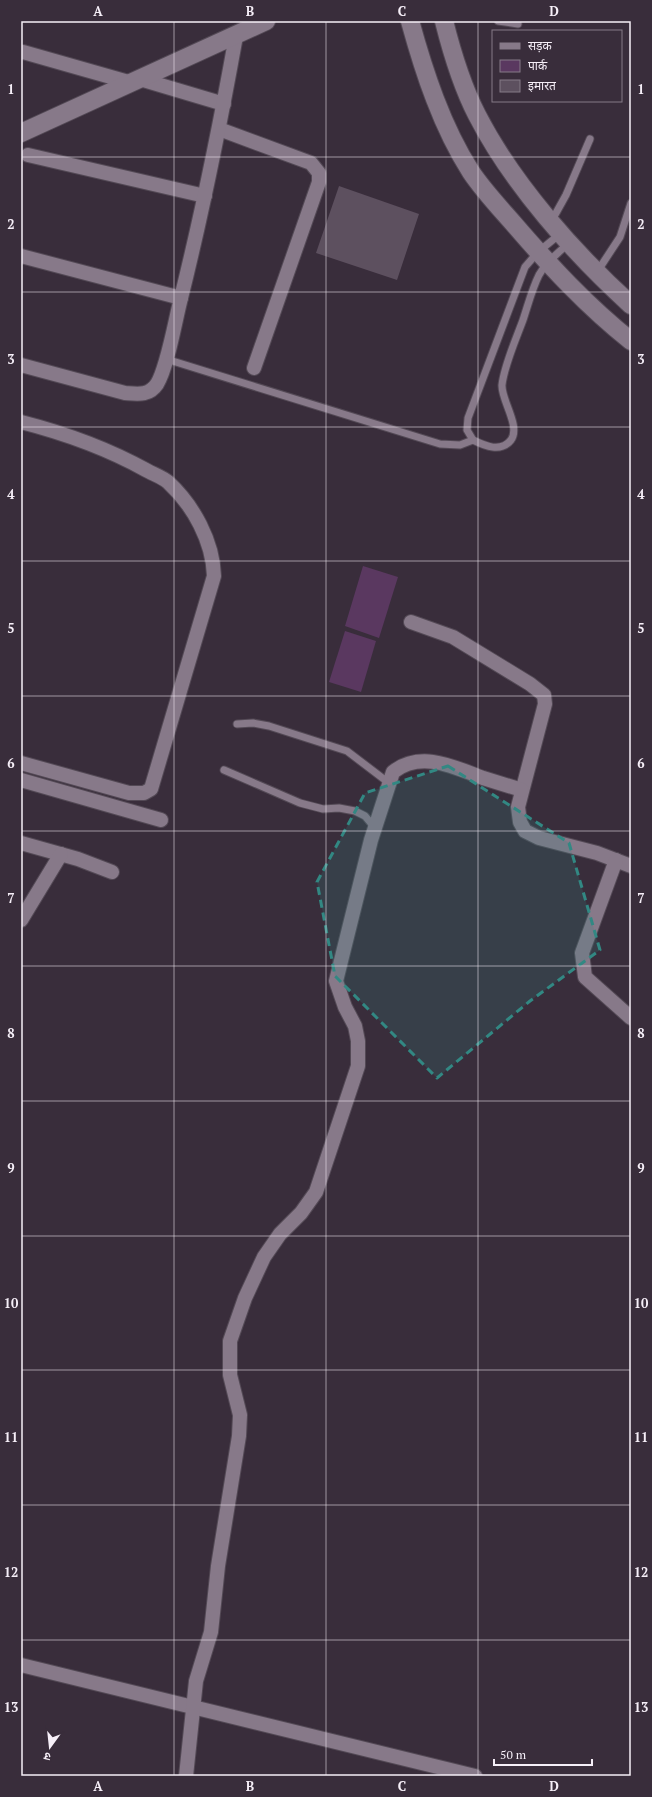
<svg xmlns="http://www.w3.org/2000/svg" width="652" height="1797" viewBox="0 0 652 1797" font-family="'PT Serif','Noto Sans Devanagari',serif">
<rect width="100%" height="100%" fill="#392d3b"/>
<g fill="#5a3860">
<polygon points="363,566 398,577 379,638 345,626"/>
<polygon points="345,631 376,641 361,692 329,682"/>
</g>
<polygon fill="#5d505f" points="339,186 419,214 397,280 316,253"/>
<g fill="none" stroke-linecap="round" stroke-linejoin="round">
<g stroke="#534955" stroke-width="9">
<g id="service">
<polyline points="498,21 518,24"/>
<polyline points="551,222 566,195 590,139"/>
<path d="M560 234 538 252 525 267 468 418 467 430 473 440C485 446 501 453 511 440 521 426 501 400 502 385 504 366 516 339 523 320 528 305 532 289 539 275 546 262 558 253 568 244"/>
<polyline points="597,272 620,237 631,203"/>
<polyline points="166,359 440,444 460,445 473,440"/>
<polyline points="237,724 253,723 269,726 347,751 389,783"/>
<polyline points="224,770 300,803 323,809 339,808 355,811 365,816 375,828"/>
</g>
</g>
<g stroke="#534955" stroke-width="16">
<g id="minor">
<polyline points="23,52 132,83"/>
<polyline points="140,79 224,104"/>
<polyline points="219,129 311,163 319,173 319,182 254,368"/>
<polyline points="28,155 205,196"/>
<polyline points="21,256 181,298"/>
<path d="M21 365 125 393C138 394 149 396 157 384 167 368 175 322 180 302 202 214 220 125 236 36"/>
<path d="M21 422C64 433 108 449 146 470 153 474 162 477 168 482 193 505 213 541 214 576L151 789 144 793H129L21 763"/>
<polyline points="411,622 453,637 530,684 544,695 545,704 518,807 520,822 525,831 539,838 597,853 631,866"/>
<polyline points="21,780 161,820"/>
<polyline points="21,843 78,859 112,872"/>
<polyline points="616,860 582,953 585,977 631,1018"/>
<polyline points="21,920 61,854"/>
<polyline points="21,1665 475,1776"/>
<path d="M186 1776 196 1681 211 1632 218 1566 239 1436 240 1415 230 1375V1341L245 1298 264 1257 280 1234 301 1213 316 1192 358 1066V1041L355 1026 345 1007 336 981 371 840 393 772C421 750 454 767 483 778 496 782 509 786 522 790"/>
</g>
</g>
<g stroke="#534955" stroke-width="20">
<g id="tertiary">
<path d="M410 21C424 72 442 127 471 172 483 190 499 207 513 223 550 266 587 306 631 341"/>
<path d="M444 21C452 53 462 86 477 115 513 185 574 253 631 305"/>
<polyline points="21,133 266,21"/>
</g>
</g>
<use href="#service" stroke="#877989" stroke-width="7"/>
<use href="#minor" stroke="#877989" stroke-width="14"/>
<use href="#tertiary" stroke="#877989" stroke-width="18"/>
</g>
<path fill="#328883" fill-opacity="0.2" stroke="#328883" stroke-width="3" stroke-dasharray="8 5" stroke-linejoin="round" d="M448 766 569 843 600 950 530 1001 437 1078 335 976 317 882 365 793Z"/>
<path fill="none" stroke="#f6eff8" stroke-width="1" stroke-opacity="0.55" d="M174 21V1776M326 21V1776M478 21V1776M21 157H631M21 292H631M21 427H631M21 561H631M21 696H631M21 831H631M21 966H631M21 1101H631M21 1236H631M21 1370H631M21 1505H631M21 1640H631"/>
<rect width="652" height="1797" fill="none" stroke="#392d3b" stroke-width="44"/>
<rect x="492" y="30" width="130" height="72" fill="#392d3b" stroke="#857b87"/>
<rect x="500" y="43" width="20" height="6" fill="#877989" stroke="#857b87"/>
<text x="528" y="50" font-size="12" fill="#f6eff8">सड़क</text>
<rect x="500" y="60" width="20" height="12" fill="#5a3860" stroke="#857b87"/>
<text x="528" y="70" font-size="12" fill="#f6eff8">पार्क</text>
<rect x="500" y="80" width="20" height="12" fill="#5d505f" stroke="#857b87"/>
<text x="528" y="90" font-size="12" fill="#f6eff8">इमारत</text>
<g transform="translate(50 1747) rotate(195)" stroke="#392d3b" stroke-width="3" paint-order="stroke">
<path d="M0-3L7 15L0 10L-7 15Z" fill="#f6eff8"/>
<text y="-6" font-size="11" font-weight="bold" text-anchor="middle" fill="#f6eff8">उ</text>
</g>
<path d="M494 1759v6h98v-6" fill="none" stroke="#f6eff8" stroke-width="2"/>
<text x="500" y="1759" font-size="12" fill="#f6eff8" stroke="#392d3b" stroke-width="3" paint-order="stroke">50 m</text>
<rect x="22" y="22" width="608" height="1753" fill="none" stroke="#f6eff8" stroke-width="1.5"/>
<g font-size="13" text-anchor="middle" font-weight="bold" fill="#f6eff8">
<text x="98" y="16">A</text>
<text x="250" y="16">B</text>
<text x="402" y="16">C</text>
<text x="554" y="16">D</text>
<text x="11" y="94">1</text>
<text x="641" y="94">1</text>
<text x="11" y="229">2</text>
<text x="641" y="229">2</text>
<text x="11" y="364">3</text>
<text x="641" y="364">3</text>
<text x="11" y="499">4</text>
<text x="641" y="499">4</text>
<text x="11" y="633">5</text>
<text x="641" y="633">5</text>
<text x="11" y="768">6</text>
<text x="641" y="768">6</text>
<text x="11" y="903">7</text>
<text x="641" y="903">7</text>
<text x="11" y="1038">8</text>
<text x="641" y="1038">8</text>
<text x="11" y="1173">9</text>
<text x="641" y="1173">9</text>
<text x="11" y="1308">10</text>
<text x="641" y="1308">10</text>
<text x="11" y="1442">11</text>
<text x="641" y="1442">11</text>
<text x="11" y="1577">12</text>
<text x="641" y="1577">12</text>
<text x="11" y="1712">13</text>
<text x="641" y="1712">13</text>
<text x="98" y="1791">A</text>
<text x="250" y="1791">B</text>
<text x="402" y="1791">C</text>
<text x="554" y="1791">D</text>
</g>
</svg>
